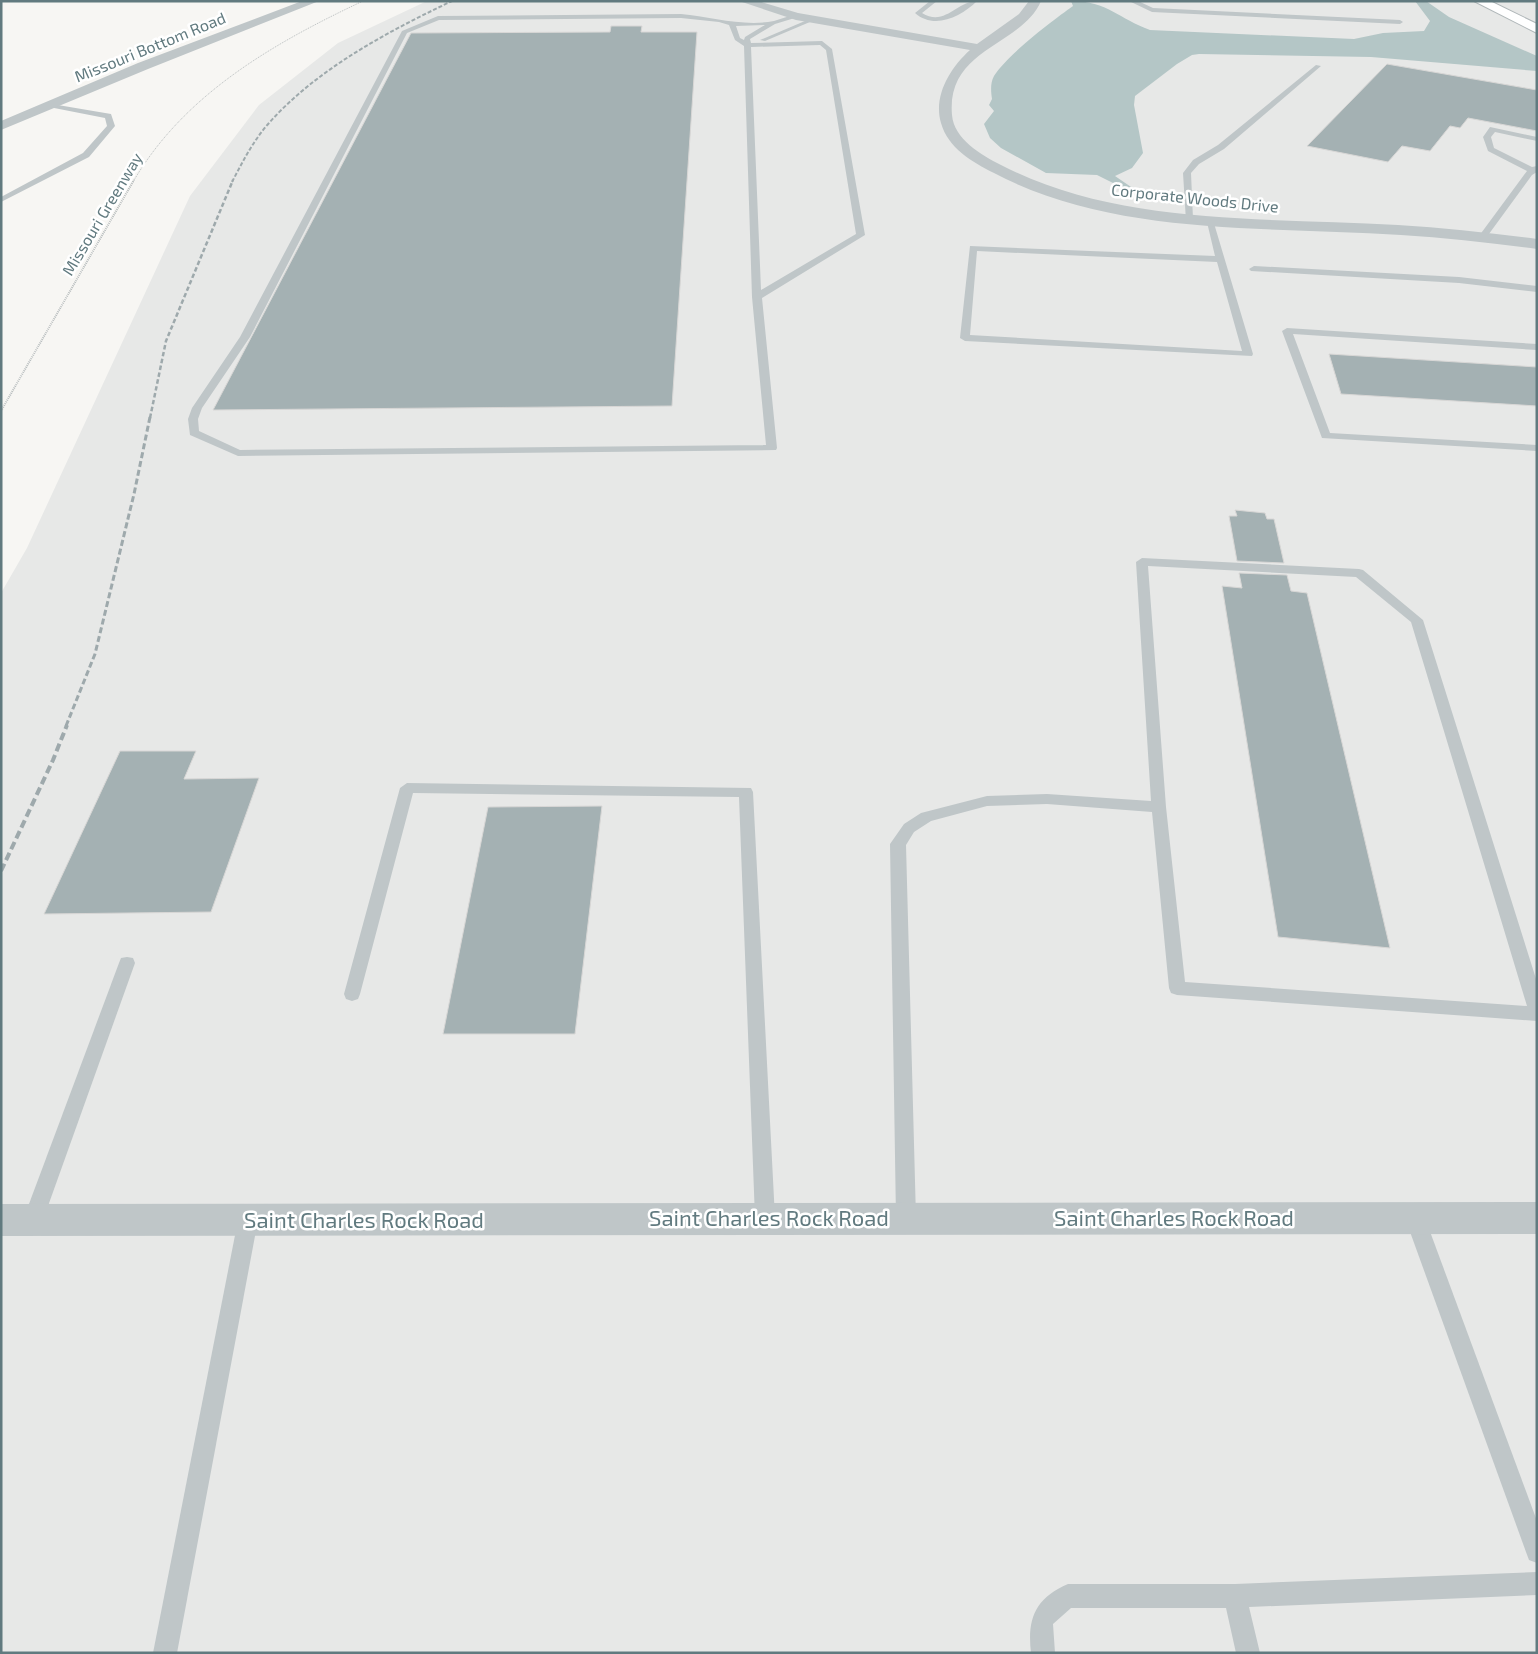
<svg xmlns="http://www.w3.org/2000/svg" width="1538" height="1654" viewBox="0 0 1538 1654" font-family="'Exo 2',sans-serif">
<rect width="100%" height="100%" fill="#f7f6f3"/>
<polygon fill="#e7e8e7" points="427,1 1537,1 1537,1653 1,1653 1,593 27,548 190,196 259,105 338,43"/>
<path fill="#b4c6c6" d="M1071 1C1108 1 1119 19 1150 30L1354 39 1383 33 1424 31 1430 21 1415 1H1426L1449 17 1537 56V71L1371 57 1199 54 1192 55 1177 64 1135 96 1134 105 1143 153 1132 168 1115 176 1134 189 1129 191 1097 175 1046 173 1001 148 990 138 984 124 994 111 989 105 992 99C991 92 990 83 994 76 1007 55 1052 21 1073 6Z"/>
<g fill="#a4b1b3" stroke="#d8d7d6">
<polygon points="611,26 642,26 641,32 697,32 672,406 213,410 411,33 610,32"/>
<polygon points="1387,64 1537,90 1537,131 1468,118 1460,128 1450,126 1430,151 1402,146 1388,162 1307,146"/>
<polygon points="1329,354 1537,367 1537,406 1341,394"/>
<polygon points="1235,510 1265,513 1267,519 1274,519 1284,563 1237,561 1229,516 1237,516"/>
<polygon points="1239,573 1287,575 1291,591 1307,593 1390,948 1278,937 1222,586 1242,588"/>
<polygon points="120,751 196,751 184,779 259,778 211,912 44,914"/>
<polygon points="602,806 575,1034 443,1034 488,807"/>
</g>
<g fill="none" stroke-linecap="round" stroke-linejoin="round">
<g stroke="#b0b7b9" stroke-width="2">
<polygon id="trunk" points="1474,1 1490,1 1537,24 1537,33"/>
</g>
<path stroke="#b9bebf" stroke-width="1" stroke-dasharray="1 1" stroke-linecap="butt" d="M133 182C184 94 274 43 363 1"/>
<polyline stroke="#b9bebf" stroke-width="2" stroke-dasharray="1 1" stroke-linecap="butt" points="1,411 134,180"/>
<g fill="#bfc6c8" fill-rule="evenodd">
<path d="M930 1H937L922 13C945 27 957 1 977 1 961 17 934 30 915 13Z"/>
<polygon points="1129,1 1138,1 1153,8 1400,20 1403,22 1400,24 1152,12"/>
<path d="M681 14C711 17 744 27 774 21 781 19 789 16 796 14L798 17 775 24 750 39 751 43 822 41 832 49 865 235 762 298 777 448 776 450 238 456 190 435 188 419 192 408 240 337 402 31 438 16ZM681 18 719 22 729 25 735 40 744 46 752 297 766 445 240 450 199 431 198 419 202 408 250 337 407 33 439 20ZM765 25 745 37 744 40 740 38 736 26ZM820 45 826 50 856 234 761 290 751 47Z"/>
<polygon points="812,18 817,19 765,41 760,40"/>
<polygon points="1316,65 1321,66 1224,149 1199,164 1191,173 1193,219 1186,221 1183,173 1193,160 1218,145"/>
<polygon points="46,103 111,114 115,126 89,157 1,202 1,197 83,153 107,126 105,118 49,107 45,105"/>
<polygon points="1490,127 1537,137 1537,141 1495,132 1491,137 1494,148 1532,167 1537,166 1537,172 1532,175 1486,238 1483,239 1479,236 1527,171 1488,151 1483,137"/>
<path d="M1206 218 1213 220 1253 354 1252 356 965 341 960 338 970 246 1215 256ZM977 251 1217 262 1242 351 970 335Z"/>
<polygon points="1254,266 1459,277 1537,286 1537,292 1459,283 1251,271 1249,269"/>
<polygon points="1287,328 1537,344 1537,350 1293,334 1330,433 1537,445 1537,451 1322,438 1282,331"/>
<path d="M1142 558 1359 569 1363 570 1423 620 1537 982V1021L1177 995 1171 993 1169 988 1152 812 1047 804 987 806 931 821 914 832 906 845 916 1218 913 1224 906 1227 899 1224 896 1218 890 844 904 824 921 813 987 796 1047 794 1151 801 1136 562ZM1148 566 1356 577 1411 622 1527 1006 1185 982 1166 807Z"/>
<polygon points="407,783 751,788 753,792 775,1218 772,1224 765,1227 758,1224 755,1218 739,797 413,793 360,994 358,999 352,1001 346,999 344,994 400,788"/>
<polygon points="127,957 133,958 135,963 43,1220 40,1226 33,1229 26,1226 23,1220 119,963 121,958"/>
<polygon points="1415,1209 1422,1212 1425,1218 1537,1521 1537,1563 1529,1560 1526,1552 1405,1218 1408,1212"/>
<polygon points="248,1211 255,1214 258,1220 177,1653 153,1653 238,1220 241,1214"/>
<path d="M1537 1572V1595L1249 1607 1260 1653H1236L1226 1608H1071L1053 1624 1055 1653H1031C1027 1619 1035 1598 1068 1584H1235Z"/>
</g>
<g fill="#bfc6c8" fill-rule="evenodd">
<polygon points="302,1 319,1 148,69 1,130 1,121 138,63"/>
<path d="M739 1H758L798 13 977 44 1019 14 1029 1H1041C1022 46 946 48 952 115 954 139 981 155 1001 165 1120 227 1267 217 1398 225 1445 228 1491 233 1537 239V249C1492 243 1447 238 1401 235 1268 226 1115 237 994 173 972 162 948 148 941 123 933 96 950 68 970 50L796 20Z"/>
</g>
<polygon fill="#bfc6c8" fill-rule="evenodd" points="1537,1202 1537,1234 1,1236 1,1204"/>
<use href="#trunk" fill="#fff" fill-rule="evenodd"/>
<path stroke="#9ea9ac" stroke-width="2" stroke-dasharray="4 2" stroke-linecap="butt" d="M232 182C243 161 253 141 269 123 317 69 387 32 452 1"/>
<polyline stroke="#9ea9ac" stroke-width="2.5" stroke-dasharray="4.5 2.5" stroke-linecap="butt" points="150,418 166,341 233,180"/>
<polyline stroke="#9ea9ac" stroke-width="3" stroke-dasharray="6 3" stroke-linecap="butt" points="66,726 95,654 134,494 150,417"/>
<polyline stroke="#9ea9ac" stroke-width="4" stroke-dasharray="8 4" stroke-linecap="butt" points="1,871 53,760 67,725"/>
</g>
<g text-anchor="middle" stroke-width="5" stroke-linejoin="round" paint-order="stroke">
<g font-size="16" fill="#617a7f" stroke="#fff">
<text transform="translate(150 47) rotate(-22)" y="6">Missouri Bottom Road</text>
<text transform="translate(1195 198) rotate(6)" y="6">Corporate Woods Drive</text>
<text transform="translate(102 214) rotate(-59)" y="6">Missouri Greenway</text>
</g>
<g font-size="22" fill="#617a7f" stroke="#fff">
<text x="769" y="1226">Saint Charles Rock Road</text>
<text x="1174" y="1226">Saint Charles Rock Road</text>
<text x="364" y="1228">Saint Charles Rock Road</text>
</g>
</g>
<rect width="1538" height="1654" fill="none" stroke="#617a7f" stroke-width="5"/>
</svg>
